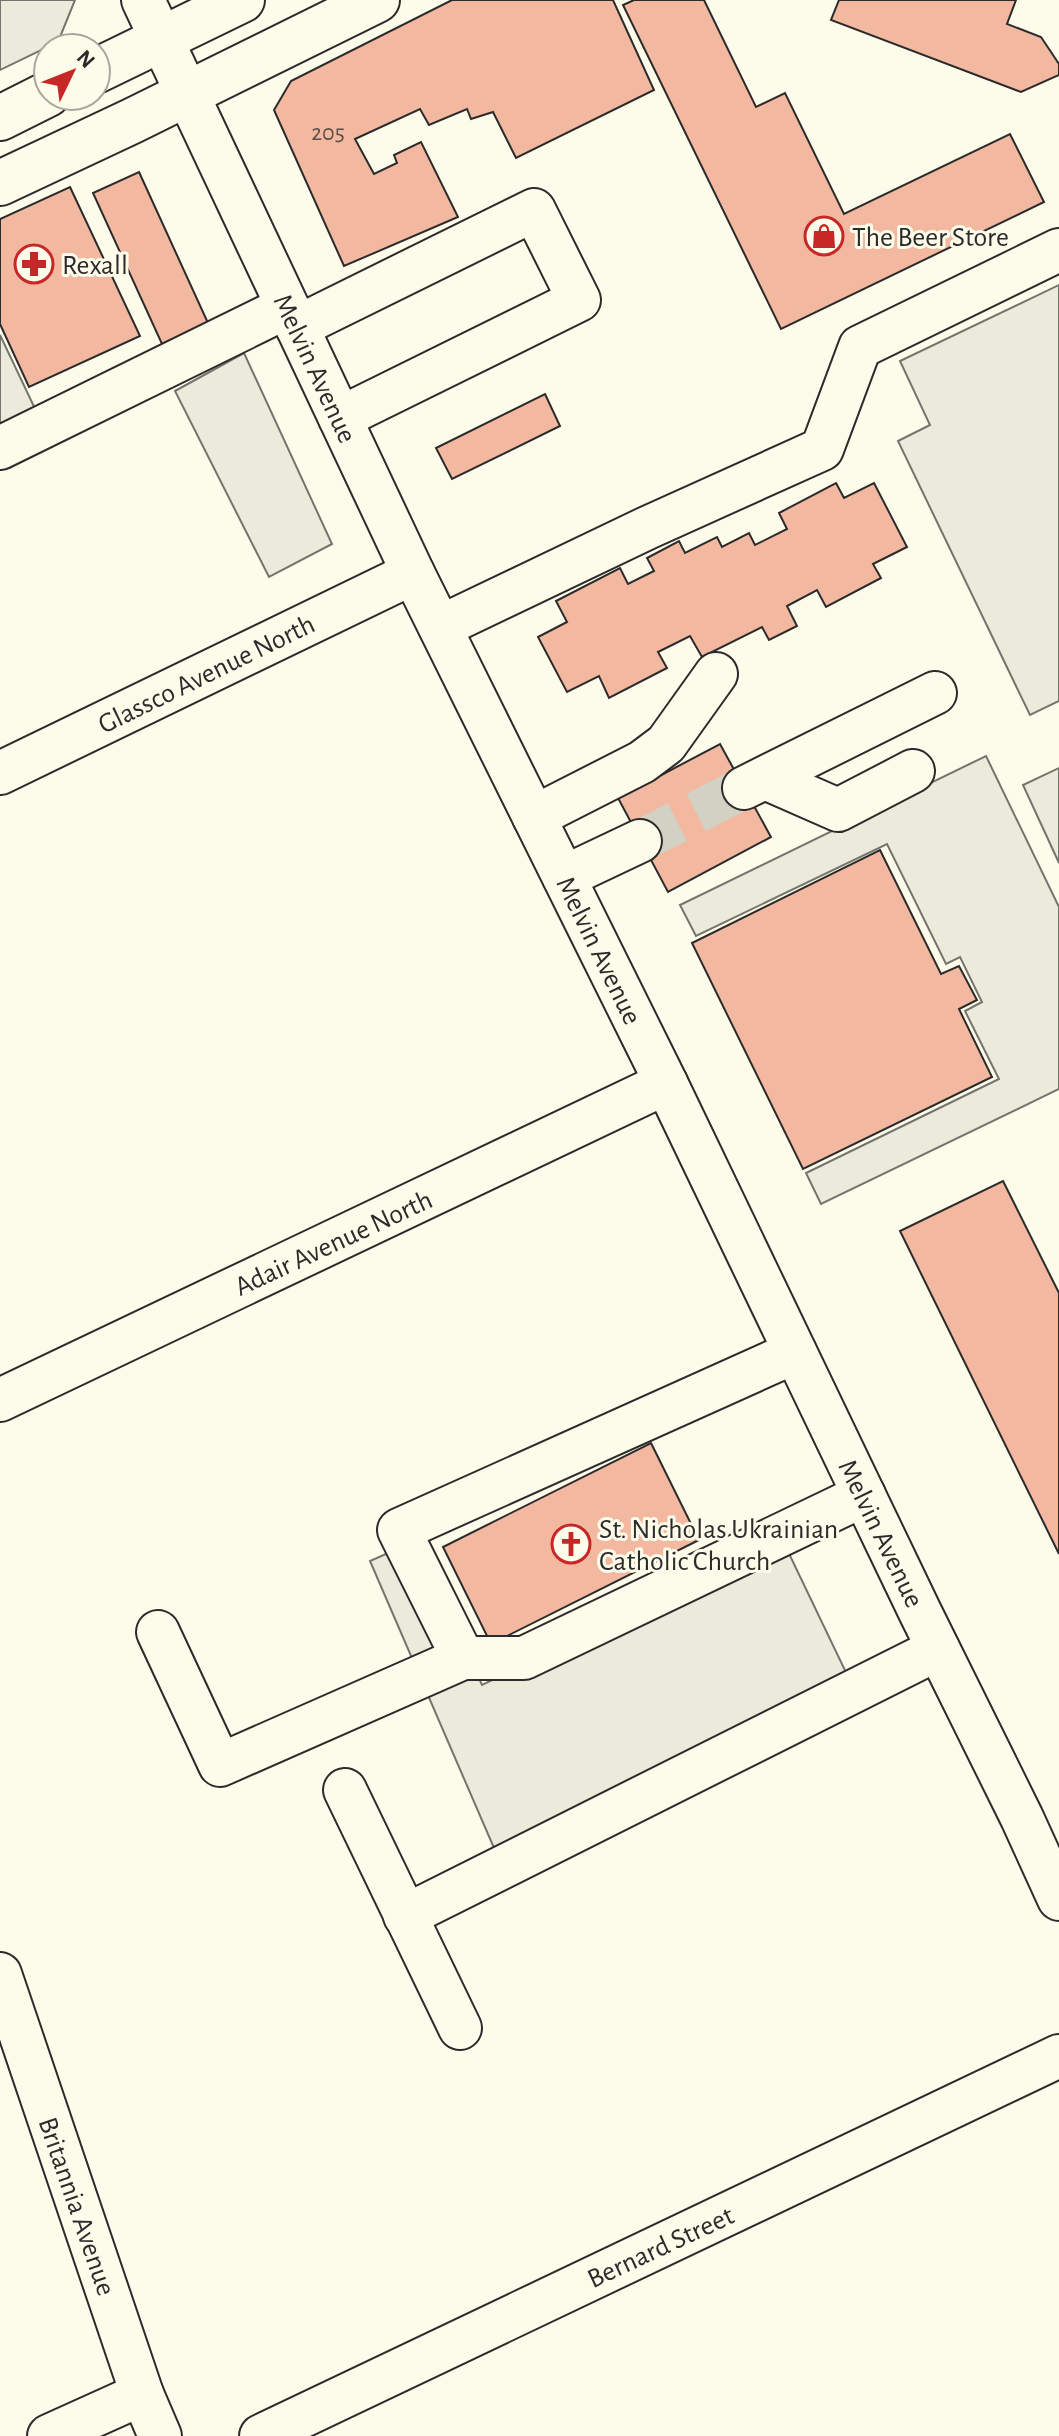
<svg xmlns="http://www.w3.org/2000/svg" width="1059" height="2436" viewBox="0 0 1059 2436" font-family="'Alegreya Sans',sans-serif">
<rect width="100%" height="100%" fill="#fdfbea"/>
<g fill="#eceadb" stroke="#74746e" stroke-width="2">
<polygon points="0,0 75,0 58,42 0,70"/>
<polygon points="1059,285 1059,701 1030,715 898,441 930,425 900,361"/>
<polygon points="0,335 38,415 0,432"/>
<polygon points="244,353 332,544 269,577 175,391"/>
<polygon points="986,756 1059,907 1059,1089 821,1204 806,1173 999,1079 965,1011 982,1002 960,957 946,964 887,844 696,936 680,905"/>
<polygon points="1059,768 1059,863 1023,785"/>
<polygon points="415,1541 482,1685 783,1541 853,1687 497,1855 370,1561"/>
</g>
<g fill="#f2b8a0" stroke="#2b2b2b" stroke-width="2">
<polygon points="452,0 613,0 654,90 516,158 493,112 471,119 467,109 429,125 420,109 355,139 374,174 397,163 394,155 421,142 458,217 344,266 274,110 291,81"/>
<polygon points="634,0 704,0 756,107 785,93 844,214 1010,134 1044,202 781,329 623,5"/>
<polygon points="839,0 1016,0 1007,24 1041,37 1059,64 1059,75 1021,92 831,20"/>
<polygon points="139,172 208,323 162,344 93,193"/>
<polygon points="70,187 140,336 29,387 0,324 0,219"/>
<polygon points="545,394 560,426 452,479 436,448"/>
<polygon points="836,483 844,498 874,483 907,547 873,564 881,578 826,607 817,590 787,606 797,626 769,640 762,627 702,657 690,636 658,652 667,668 609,698 599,676 567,692 538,637 567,622 556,601 620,568 628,584 654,571 647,558 679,541 685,553 717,537 722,547 749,533 755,545 787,529 779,513"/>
<polygon points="720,744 771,837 668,892 618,798"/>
<polygon points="880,850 941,974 959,966 977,1000 959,1009 992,1077 803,1169 692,943"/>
<polygon points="1003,1181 1059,1293 1059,1554 900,1231"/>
<polygon points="651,1443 699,1540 491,1644 443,1547"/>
</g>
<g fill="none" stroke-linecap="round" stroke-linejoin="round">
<polyline stroke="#d3d1c4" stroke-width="42" stroke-dasharray="42 21" stroke-linecap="butt" points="640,841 744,788"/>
<g stroke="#2b2b2b" stroke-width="46">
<g id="minor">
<polyline points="143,0 413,573 666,1083 920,1612 1022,1818 1059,1899"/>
<polyline points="297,327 534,210 579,300 340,418"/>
<polyline points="0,448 287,307"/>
<polyline points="440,627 647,528 822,449 860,347 1059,250"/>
<polyline points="0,773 413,573"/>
<polyline points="765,778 838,810 913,771"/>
<polyline points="744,788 935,693"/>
<polyline points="534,817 642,762 666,744 716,674"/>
<polyline points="564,877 640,841"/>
<polyline points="0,1400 666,1083"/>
<polyline points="158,1632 220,1765 463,1658 524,1658 864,1495"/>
<polyline points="463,1658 399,1530 795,1352"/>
<polyline points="345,1790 460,2028"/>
<polyline points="405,1916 938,1649"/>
<polyline points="0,1974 142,2394 160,2436"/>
<polyline points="49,2436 142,2394"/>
<polyline points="261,2436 1059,2056"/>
</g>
</g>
<g stroke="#2b2b2b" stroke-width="48">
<g id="major">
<polyline points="96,71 242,0"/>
<polyline points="0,118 48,94"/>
<polyline points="0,183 132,121 377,0"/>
</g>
</g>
<use href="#minor" stroke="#fdfbea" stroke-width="42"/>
<use href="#major" stroke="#fdfbea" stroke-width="44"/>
</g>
<defs>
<g id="shop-ring" transform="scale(2)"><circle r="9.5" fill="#fdfbea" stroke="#c62828" stroke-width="1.5"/><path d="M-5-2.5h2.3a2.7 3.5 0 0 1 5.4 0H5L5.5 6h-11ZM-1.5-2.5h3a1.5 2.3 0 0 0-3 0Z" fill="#c62828"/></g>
<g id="pharmacy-ring" transform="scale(2)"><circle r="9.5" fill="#fdfbea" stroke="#c62828" stroke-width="1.5"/><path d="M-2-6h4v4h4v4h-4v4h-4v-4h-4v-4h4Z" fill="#c62828"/></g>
<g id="church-ring" transform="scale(2)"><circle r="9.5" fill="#fdfbea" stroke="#c62828" stroke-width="1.5"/><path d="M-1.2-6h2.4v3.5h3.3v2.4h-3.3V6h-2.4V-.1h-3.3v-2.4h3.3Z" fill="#c62828"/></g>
</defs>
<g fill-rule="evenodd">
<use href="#shop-ring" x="824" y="236"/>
<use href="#pharmacy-ring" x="34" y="264"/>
<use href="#church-ring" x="571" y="1544"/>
</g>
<g text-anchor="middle" stroke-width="6" stroke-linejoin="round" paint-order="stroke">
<g font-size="24" fill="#5d4e48">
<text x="328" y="140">205</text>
</g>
<g font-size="28" fill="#2b2b2b" stroke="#fdfbea" text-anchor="start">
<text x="852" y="246">The Beer Store</text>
<text x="62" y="274">Rexall</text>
<text x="599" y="1538">St. Nicholas Ukrainian<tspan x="599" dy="32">Catholic Church</tspan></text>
</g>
<g font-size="28" fill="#2b2b2b" stroke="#fdfbea">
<text transform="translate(316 368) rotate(65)" y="10">Melvin Avenue</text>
<text transform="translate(206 673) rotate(-26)" y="10">Glassco Avenue North</text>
<text transform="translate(600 950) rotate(64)" y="10">Melvin Avenue</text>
<text transform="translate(333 1242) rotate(-25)" y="10">Adair Avenue North</text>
<text transform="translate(882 1533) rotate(64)" y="10">Melvin Avenue</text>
<text transform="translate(78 2206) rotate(71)" y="10">Britannia Avenue</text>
<text transform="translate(660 2246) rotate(-25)" y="10">Bernard Street</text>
</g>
</g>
<g transform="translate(72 72) rotate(47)"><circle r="38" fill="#fdfbea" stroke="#a9a89e" stroke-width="2"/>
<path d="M0-6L14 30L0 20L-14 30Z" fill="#c62828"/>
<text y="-12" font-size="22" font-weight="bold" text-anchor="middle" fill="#2b2b2b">N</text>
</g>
</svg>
